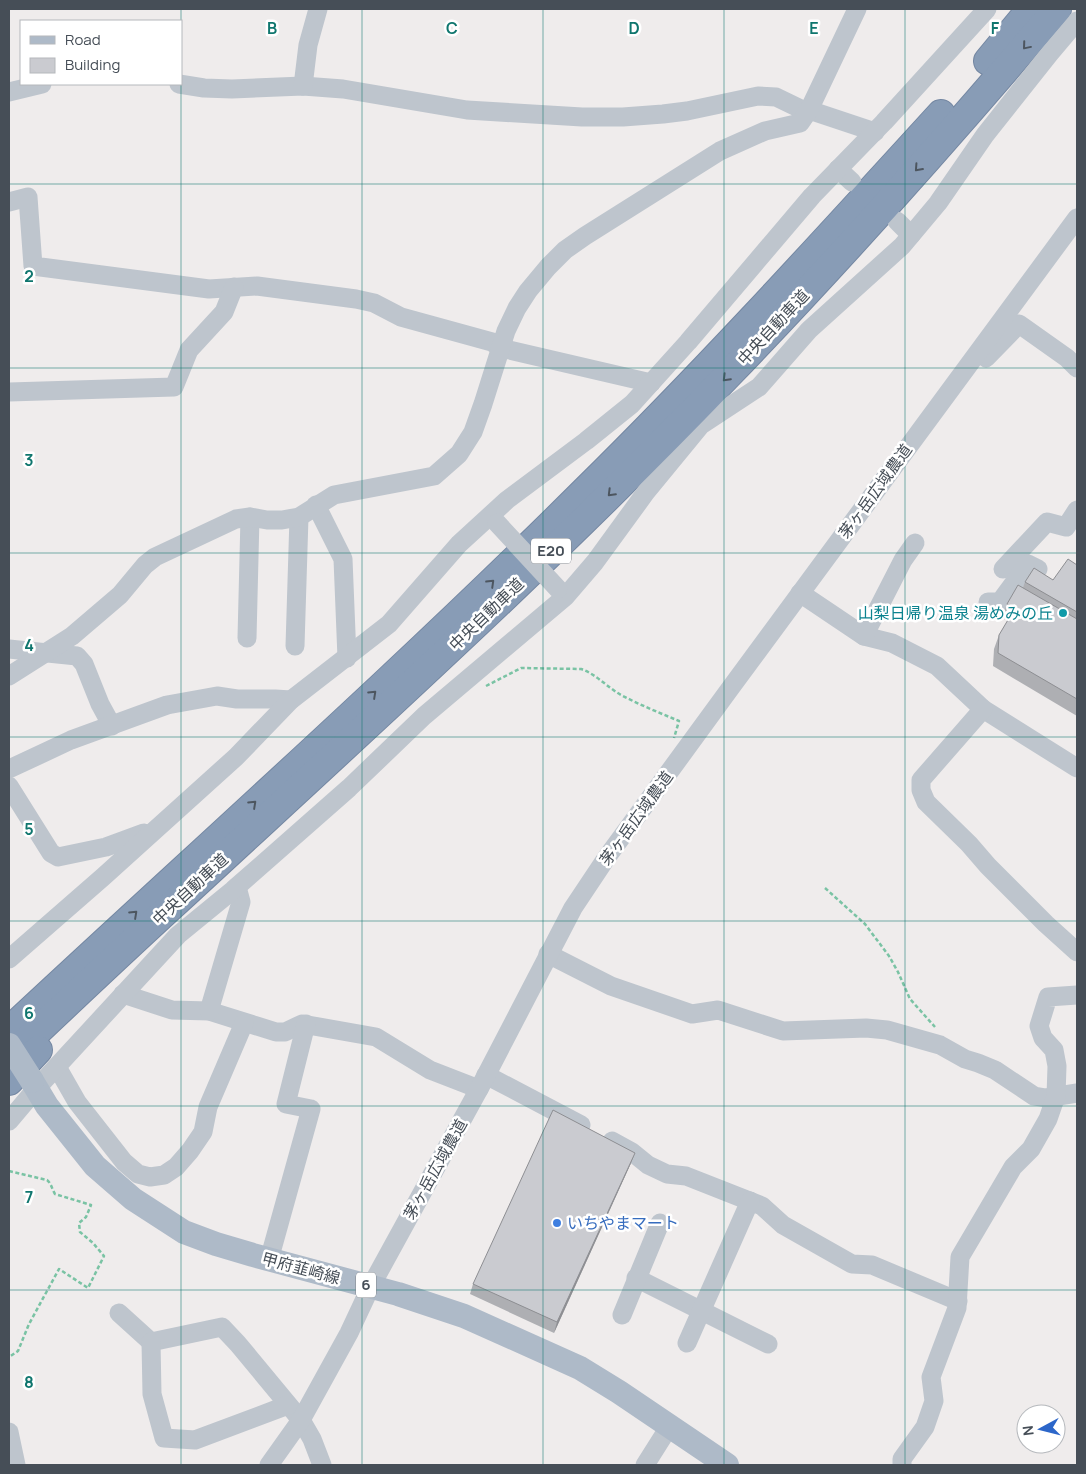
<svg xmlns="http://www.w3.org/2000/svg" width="1086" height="1474" viewBox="0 0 1086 1474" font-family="Manrope,'Noto Sans JP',sans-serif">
<rect width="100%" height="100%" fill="#efecec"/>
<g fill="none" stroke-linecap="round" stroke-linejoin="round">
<g stroke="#7487a2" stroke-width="30">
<g id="highway">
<polyline points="988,61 1031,9"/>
<path d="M9 1031C201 852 398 677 584 492 708 370 824 242 941 114"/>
<path d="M9 1058C65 1005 121 952 178 900 364 728 553 558 728 375 842 257 951 134 1057 9"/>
<polyline points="9,1081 38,1050"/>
</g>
</g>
<g stroke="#7ac3a4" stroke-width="2.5" stroke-dasharray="4 2.5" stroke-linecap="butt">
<path d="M486 686 521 668 581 669C596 674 607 687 621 695 640 705 660 713 679 721L674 738"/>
<polyline points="825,888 865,924 889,956 898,972 910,999 935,1027"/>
<path d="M9 1171 47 1180C51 1183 52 1189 55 1194L91 1205 86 1217 79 1223 80 1232 93 1243 104 1256 88 1288 59 1269 29 1324 18 1351 9 1357"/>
</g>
<g stroke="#bec5cd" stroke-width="19">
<polyline points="179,84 204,88 232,89 303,86 343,89 467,110 582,117 623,117 663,114 687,111 758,96 776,97 807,112"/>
<polyline points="303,86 308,45 318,9"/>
<polyline points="9,92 42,84"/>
<polyline points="809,110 875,132"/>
<polyline points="838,169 852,182"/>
<polyline points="9,202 28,197 33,266 209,289 257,286 356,299 374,303 401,317 492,342 501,348 651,383"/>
<polyline points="897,221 911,235"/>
<polyline points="986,358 1019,324 1067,358 1077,368"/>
<polyline points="9,392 174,387 189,350 224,312 234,287"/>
<polyline points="316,505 343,559 347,658"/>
<polyline points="1003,569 1047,522 1066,527 1077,510"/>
<polyline points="800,593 864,636 892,643 937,666 983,709 1077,768"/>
<polyline points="988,602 1000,602 1028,564 1038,569"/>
<polyline points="864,636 903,560 915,543"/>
<polyline points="247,638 250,517"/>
<polyline points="295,646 299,517"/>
<polyline points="9,649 77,656 84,664 100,704 112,726"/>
<polyline points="9,676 72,636 120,595 145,565 155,557 236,519 250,517 267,520 282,520 299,517 334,495 434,476 459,454 473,432 483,404 506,331 517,308 528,291 548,267 565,250 585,236 720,151 765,131 800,123 809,110 857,9"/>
<polyline points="983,709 921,780 921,790 926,802 969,844 988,866 1046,924 1077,952"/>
<polyline points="9,769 71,740 167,705 217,696 237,699 275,699 291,700"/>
<polyline points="9,786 51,853 58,857 106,847 144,833 147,836"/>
<polyline points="548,954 611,986 692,1014 718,1010 783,1031 866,1028 887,1030 940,1045 965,1059 978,1063 995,1070 1034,1096 1046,1098 1077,1093"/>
<polyline points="9,959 103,877 236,757 291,700 389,624 459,544 507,500 586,441 632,404 688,342 812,196 884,122 987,9"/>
<polyline points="123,994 172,1010 209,1011 276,1032 285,1032 302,1024 376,1037 430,1070 479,1089"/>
<polyline points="209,1011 241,902 237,887"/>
<polyline points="57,1067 77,1102 124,1162 138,1174 150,1177 164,1175 176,1167 190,1151 203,1132 208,1107 244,1023"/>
<polyline points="486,1075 581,1125"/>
<polyline points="9,1121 36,1089 178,935 233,890 349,788 424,716 565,597 595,562 646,492 701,425 759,387 809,330 902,246 938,203 985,135 1050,53 1077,21"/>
<polyline points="612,1141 632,1152 648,1165 667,1174 686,1176 762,1206 783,1225 852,1264 872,1265 958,1301"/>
<polyline points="269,1260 311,1109 286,1104 306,1024"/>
<polyline points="636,1278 768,1344"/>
<polyline points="119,1313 151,1342 222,1327 238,1344 301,1420 312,1439 322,1465"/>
<polyline points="622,1315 660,1223"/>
<polyline points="151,1342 152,1394 164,1438 195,1440 288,1405"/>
<polyline points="687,1343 750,1201"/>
<polyline points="9,1432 16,1465"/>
<polyline points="269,1465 301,1420 349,1333 371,1286 479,1089 573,908 607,857 729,690 1077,218"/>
<polyline points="645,1465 669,1427"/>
<polyline points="902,1465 902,1459 925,1427 934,1401 931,1377 957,1308 960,1257 1013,1167 1031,1149 1048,1119 1056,1096 1057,1066 1054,1050 1043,1038 1039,1026 1048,997 1077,995"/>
</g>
<polyline stroke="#aebac8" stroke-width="24" points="32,1081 47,1106 95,1166 133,1199 184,1232 216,1244 253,1255 398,1294 464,1316 580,1368 619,1392 727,1465"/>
<use href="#highway" stroke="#889cb6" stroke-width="28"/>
<polyline stroke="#bec5cd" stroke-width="19" points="497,523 558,589"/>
<polyline stroke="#aebac8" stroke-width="24" points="9,1045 32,1081"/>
</g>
<g fill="#aeafb3">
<polygon points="1077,565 1077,716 993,666 994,649 999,635 1008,621 1002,618 1007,604 1023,587 1025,582 1053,580"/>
<polygon points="631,1163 554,1333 470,1294 473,1284"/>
</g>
<polygon fill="#8d8e92" points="635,1153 631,1163 554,1333 557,1322"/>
<g fill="#cacbd0" stroke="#8d8e92">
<polygon points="1068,559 1077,565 1077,612 1025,582 1034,568 1053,580"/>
<polygon points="1018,585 1077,619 1077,699 998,653 999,635 1015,608 1007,604"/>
<polygon points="553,1110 635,1153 557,1322 473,1284"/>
</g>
<defs><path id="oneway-chevron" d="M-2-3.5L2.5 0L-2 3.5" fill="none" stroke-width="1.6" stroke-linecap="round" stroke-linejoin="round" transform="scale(1.25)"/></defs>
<g stroke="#4d5660">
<use href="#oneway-chevron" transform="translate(1026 46) rotate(130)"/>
<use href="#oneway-chevron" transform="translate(918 168) rotate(132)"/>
<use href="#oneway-chevron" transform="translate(726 378) rotate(134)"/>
<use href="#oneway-chevron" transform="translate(611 493) rotate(135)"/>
<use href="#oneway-chevron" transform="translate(491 583) rotate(-44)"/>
<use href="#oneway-chevron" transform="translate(373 694) rotate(-43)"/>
<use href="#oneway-chevron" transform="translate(253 804) rotate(-43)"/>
<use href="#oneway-chevron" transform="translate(134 914) rotate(-43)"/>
</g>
<path fill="none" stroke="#0f766e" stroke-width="1" stroke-opacity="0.55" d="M181 9V21M362 9V1465M543 9V1465M724 9V1465M905 9V1465M181 84V1465M9 184H1077M9 368H1077M9 553H1077M9 737H1077M9 921H1077M9 1106H1077M9 1290H1077"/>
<circle fill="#0f9aa8" stroke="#fff" stroke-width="2" cx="1063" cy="613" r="5"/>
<circle fill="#3f7fe0" stroke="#fff" stroke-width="2" cx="557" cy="1223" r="5"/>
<g text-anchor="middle" stroke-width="5" stroke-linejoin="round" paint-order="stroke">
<g fill="#fff" stroke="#7e8389" stroke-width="1">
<rect x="531" y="538.5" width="40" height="25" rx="4"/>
<rect x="356" y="1272.5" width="20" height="25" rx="4"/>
</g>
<g font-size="15" font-weight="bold" fill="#464e57">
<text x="551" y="556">E20</text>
<text x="366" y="1290">6</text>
</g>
<g font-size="16" fill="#464e57" stroke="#fff">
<text transform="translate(773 327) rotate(-47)" y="6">中央自動車道</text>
<text transform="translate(875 491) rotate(-54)" y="6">茅ヶ岳広域農道</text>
<text transform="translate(486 614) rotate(-44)" y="6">中央自動車道</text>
<text transform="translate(636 818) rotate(-54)" y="6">茅ヶ岳広域農道</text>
<text transform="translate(190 889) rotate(-43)" y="6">中央自動車道</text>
<text transform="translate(435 1169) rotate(-61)" y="6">茅ヶ岳広域農道</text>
<text transform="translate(301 1268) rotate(15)" y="6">甲府韮崎線</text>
</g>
<g font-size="16" fill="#0d838f" stroke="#fff" text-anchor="end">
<text x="1053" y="619">山梨日帰り温泉 湯めみの丘</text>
</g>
<g font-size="16" fill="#366cbe" stroke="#fff" text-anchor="start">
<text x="567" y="1229">いちやまマート</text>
</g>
</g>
<g font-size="16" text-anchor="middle" font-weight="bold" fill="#0f766e" stroke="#fff" stroke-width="5" stroke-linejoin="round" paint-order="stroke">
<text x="272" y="34">B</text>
<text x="452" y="34">C</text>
<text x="634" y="34">D</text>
<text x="814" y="34">E</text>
<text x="995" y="34">F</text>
<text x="29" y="282">2</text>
<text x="29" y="466">3</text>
<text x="29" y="651">4</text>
<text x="29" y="835">5</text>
<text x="29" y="1019">6</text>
<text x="29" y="1203">7</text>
<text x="29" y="1388">8</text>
</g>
<rect width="1086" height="1474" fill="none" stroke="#464e57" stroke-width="20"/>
<rect x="20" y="20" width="162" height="65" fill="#ffffff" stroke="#b5b8bc"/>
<rect x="30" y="36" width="25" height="8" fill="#aebac8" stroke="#b5b8bc"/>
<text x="65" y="45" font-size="15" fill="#464e57">Road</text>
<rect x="30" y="58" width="25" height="15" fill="#cacbd0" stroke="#b5b8bc"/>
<text x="65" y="70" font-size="15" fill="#464e57">Building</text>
<g transform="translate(1041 1429) rotate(263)"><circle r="24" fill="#ffffff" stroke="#b5b8bc"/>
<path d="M0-4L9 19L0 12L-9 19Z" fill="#2c66c9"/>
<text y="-8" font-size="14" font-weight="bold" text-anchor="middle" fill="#464e57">N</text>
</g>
</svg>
